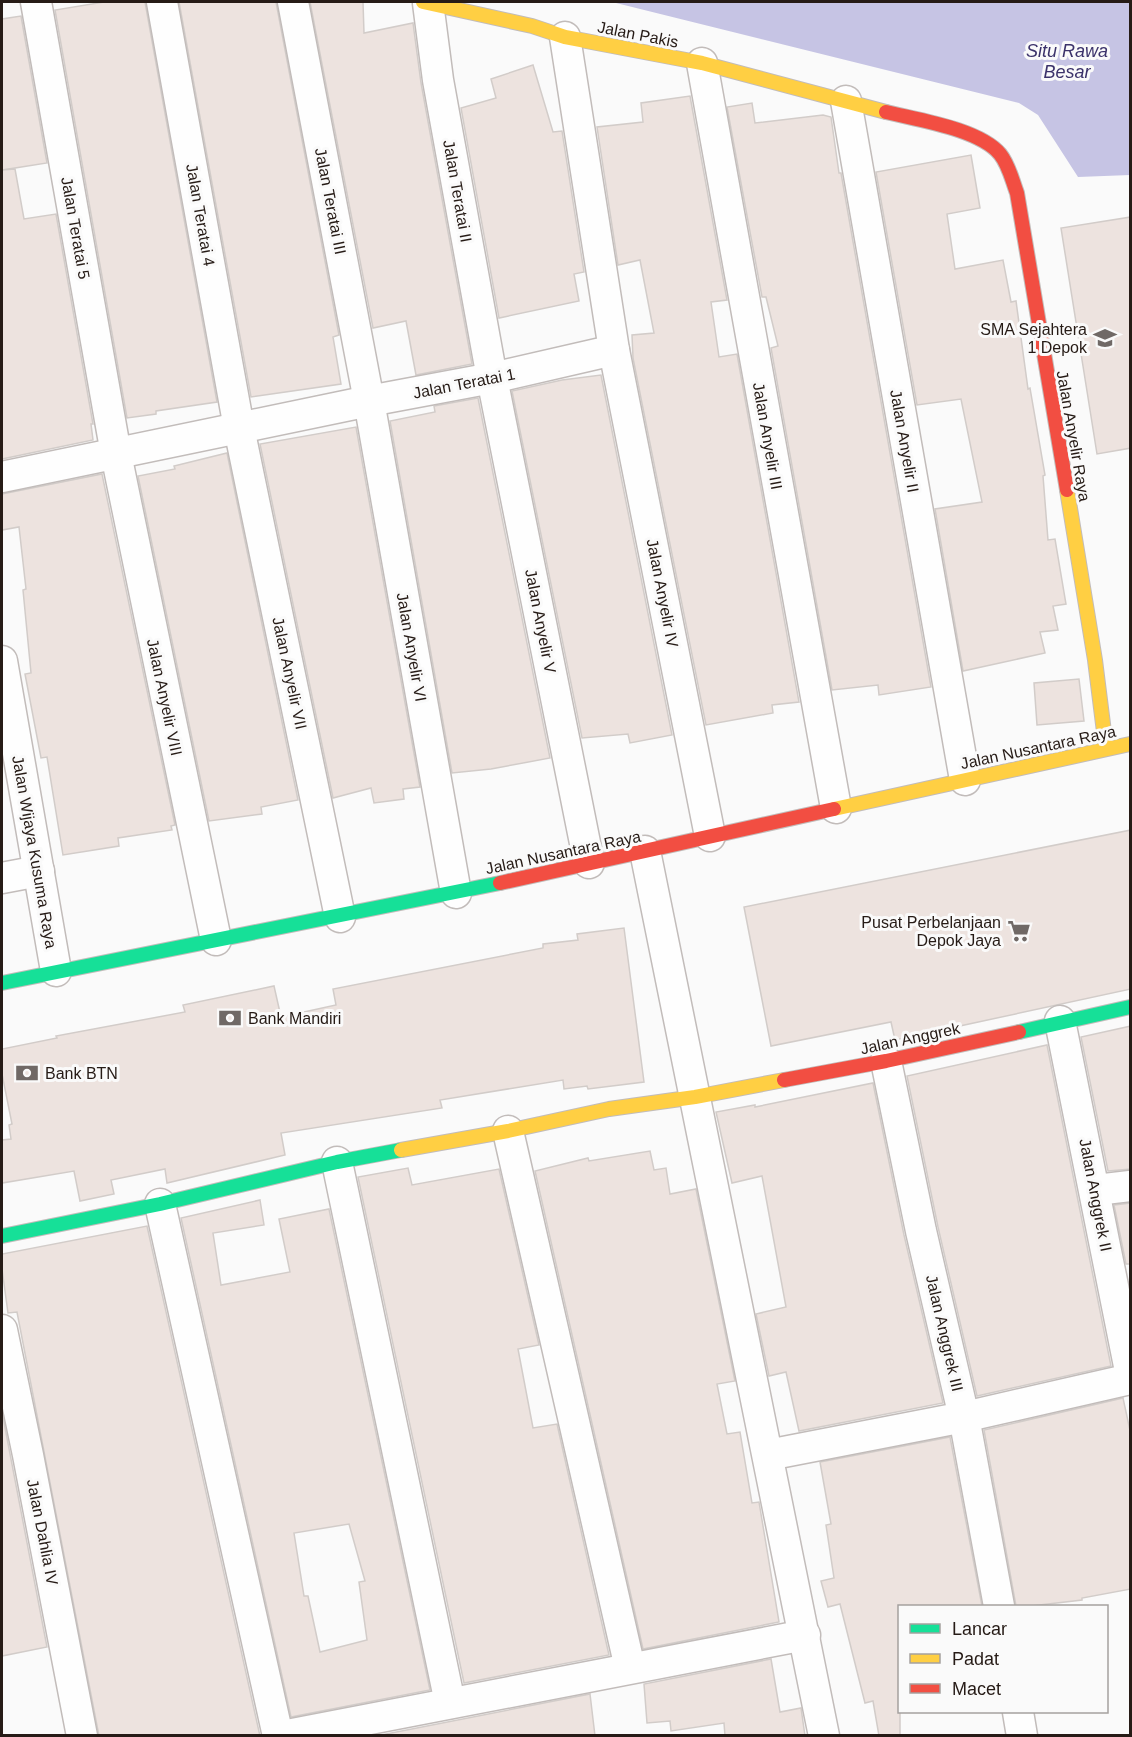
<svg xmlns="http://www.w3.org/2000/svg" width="1132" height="1737" viewBox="0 0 1132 1737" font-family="Arial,sans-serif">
<rect width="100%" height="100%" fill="#fafafa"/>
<polygon fill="#c6c4e4" points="612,2 1130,2 1130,175 1078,177 1038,115 1019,103"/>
<g fill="#ede3df" stroke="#d2ccc9" stroke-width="1.5" fill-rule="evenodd">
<polygon points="104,2 145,2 217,402 156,411 156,414 127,418 55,10"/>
<polygon points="179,2 276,2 339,335 333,337 341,384 251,397"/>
<polygon points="310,2 363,2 364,33 413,23 421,83 472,364 416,375 406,321 373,328"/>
<polygon points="21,16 47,163 2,170 2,19"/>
<polygon points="533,65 553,132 562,131 584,272 574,274 579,301 499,318 461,108 496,98 491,79"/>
<polygon points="690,96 727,300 711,302 719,357 737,354 799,702 772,705 773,713 706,725 633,358 632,335 654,333 640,260 618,265 597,127 643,122 641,103"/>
<polygon points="752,103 755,123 823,115 831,117 839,173 841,173 931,687 879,695 878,685 832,690 771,348 778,346 766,297 762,297 727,107"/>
<polygon points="971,155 980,208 947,214 955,269 1003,260 1011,302 1016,301 1028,389 1030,388 1045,475 1043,476 1048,540 1055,539 1066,604 1053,606 1058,630 1040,632 1045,653 963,671 935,509 982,502 961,399 917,405 876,172"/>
<polygon points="15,169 24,219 56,214 93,424 91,424 93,440 2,459 2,170"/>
<polygon points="1131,217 1131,448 1097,454 1061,228"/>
<polygon points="601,375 672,735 630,743 628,734 582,738 512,391 562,380"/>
<polygon points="478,398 550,758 491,769 452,773 390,421 435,412 434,406"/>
<polygon points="356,427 420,787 403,789 404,799 374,803 371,788 333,798 260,444"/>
<polygon points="227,453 298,800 261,807 262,814 209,821 138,476 175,469 174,466"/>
<polygon points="102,474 175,825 171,826 172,830 118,838 119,846 63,855 47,757 41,758 25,674 31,673 23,590 26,589 19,527 2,530 2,494"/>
<polygon points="1079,679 1084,721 1037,725 1034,683"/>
<polygon points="1131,830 1131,989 895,1040 891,1022 771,1046 744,907"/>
<polygon points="624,928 644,1082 588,1089 587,1086 564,1089 563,1080 440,1100 442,1108 281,1133 285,1155 167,1183 165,1169 111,1180 114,1194 80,1201 74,1171 2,1183 2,1140 11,1139 9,1125 12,1124 2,1074 2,1049 57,1038 56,1036 185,1012 183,1005 274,986 281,1017 336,1005 333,989 543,948 543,944 578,940 577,934"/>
<polygon points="1131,1026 1131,1169 1108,1171 1081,1037"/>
<polygon points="1047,1045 1111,1366 977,1396 938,1227 907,1076"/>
<polygon points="873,1083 904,1235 943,1403 799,1431 786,1372 769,1376 756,1314 786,1307 762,1176 732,1183 716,1112 755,1105 755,1107"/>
<polygon points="650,1151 654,1170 666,1168 670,1194 696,1189 735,1381 717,1384 727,1434 740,1432 752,1503 759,1502 779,1622 643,1649 535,1171 588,1158 589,1161"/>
<polygon points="408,1168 412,1185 499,1169 539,1345 518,1349 533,1428 557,1424 609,1655 464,1683 358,1177"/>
<path d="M260 1200 264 1225 213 1233 221 1285 290 1272 279 1219 329 1209 430 1690 291 1717 181 1218ZM349 1524 365 1581 359 1582 367 1640 320 1652 308 1596H304L294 1533Z"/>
<polygon points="1131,1203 1131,1264 1126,1264 1114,1205"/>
<polygon points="147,1226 260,1736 99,1736 17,1312 8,1313 2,1269 2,1254"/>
<polygon points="1123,1398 1131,1435 1131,1589 1082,1598 1082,1600 1031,1606 1016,1606 984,1430"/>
<polygon points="2,1412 47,1647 2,1656"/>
<polygon points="950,1437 982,1606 900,1606 900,1736 879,1736 873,1701 865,1703 840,1604 828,1607 821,1581 834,1578 826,1525 831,1524 820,1462"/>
<polygon points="771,1659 780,1712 801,1708 805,1736 725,1736 724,1723 671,1731 670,1721 647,1723 644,1684"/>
<polygon points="590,1694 595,1736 376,1736"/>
</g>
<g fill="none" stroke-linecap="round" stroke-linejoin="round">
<g stroke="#c2bcba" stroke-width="33">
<g id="street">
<polyline points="36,2 116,454 216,940"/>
<polyline points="162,2 239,428 340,917"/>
<polyline points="293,2 369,401 456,893"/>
<polyline points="428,3 438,80 492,378 589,863"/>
<polyline points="565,37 614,350 710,836"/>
<polyline points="702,63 836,808"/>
<polyline points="846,101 965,780"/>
<polyline points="2,477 369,401 492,378 614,350"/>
<polyline points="2,661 56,971"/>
<polyline points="645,851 824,1736"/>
<polyline points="2,878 39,871"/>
<polyline points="1060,1021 1130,1371"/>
<polyline points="886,1061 921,1231 964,1417 999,1606"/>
<polyline points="508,1131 630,1668"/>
<polyline points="337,1162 450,1703"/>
<polyline points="1096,1190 1130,1186"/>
<polyline points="160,1204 278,1736"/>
<polyline points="2,1330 28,1455 82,1736"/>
<polyline points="768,1455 964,1417 1130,1379"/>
<polyline points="1018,1712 1022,1736"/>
<polyline points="282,1736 805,1635"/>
</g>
</g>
<g stroke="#c2bcba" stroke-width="16">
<g id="fast">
<polyline points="2,983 500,883"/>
<polyline points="1019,1032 1130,1007"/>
<polyline points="2,1236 160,1204 337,1162 401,1150"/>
</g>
</g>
<g stroke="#c2bcba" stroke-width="16">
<g id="slow">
<polyline points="423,2 532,26 565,37 702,63 886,112"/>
<polyline points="1067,490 1095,660 1106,748"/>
<polyline points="834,809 1130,744"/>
<polyline points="401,1150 508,1131 609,1109 695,1097 784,1080"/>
</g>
</g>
<g stroke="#c2bcba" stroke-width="16">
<g id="jam">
<path d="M886 112C918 120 979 129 1000 154 1009 165 1012 180 1017 193L1067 490"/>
<polyline points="500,883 834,809"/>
<polyline points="784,1080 886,1061 1019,1032"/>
</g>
</g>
<use href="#street" stroke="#fefefe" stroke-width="30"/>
<use href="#fast" stroke="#16e098" stroke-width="14"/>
<use href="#slow" stroke="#ffcf43" stroke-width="14"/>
<use href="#jam" stroke="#f24e42" stroke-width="14"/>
</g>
<defs>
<g id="school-bare" transform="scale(1.8)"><path d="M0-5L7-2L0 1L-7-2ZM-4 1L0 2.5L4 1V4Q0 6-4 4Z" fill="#706966" stroke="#fafafa" stroke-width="2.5" paint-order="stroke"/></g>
<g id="supermarket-bare" transform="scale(1.8)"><path d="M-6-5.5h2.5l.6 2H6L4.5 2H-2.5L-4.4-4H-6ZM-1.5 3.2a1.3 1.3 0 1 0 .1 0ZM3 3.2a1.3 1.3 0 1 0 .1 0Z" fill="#706966" stroke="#fafafa" stroke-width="2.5" paint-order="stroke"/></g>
<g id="bank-bare" transform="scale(1.8)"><path d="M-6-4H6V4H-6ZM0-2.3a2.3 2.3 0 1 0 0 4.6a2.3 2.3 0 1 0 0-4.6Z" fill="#706966" stroke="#fafafa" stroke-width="2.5" paint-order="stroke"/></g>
</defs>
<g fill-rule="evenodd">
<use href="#school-bare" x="1105" y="338"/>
<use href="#supermarket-bare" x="1019" y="931"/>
<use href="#bank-bare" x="230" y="1018"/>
<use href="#bank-bare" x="27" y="1073"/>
</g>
<g text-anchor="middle" stroke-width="6" stroke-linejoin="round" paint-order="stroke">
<g font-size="16" fill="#261b16" stroke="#fafafa">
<text transform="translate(638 34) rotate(11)" y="6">Jalan Pakis</text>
<text transform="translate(458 191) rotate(80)" y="6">Jalan Teratai II</text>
<text transform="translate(331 201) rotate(79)" y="6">Jalan Teratai III</text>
<text transform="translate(201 215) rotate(80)" y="6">Jalan Teratai 4</text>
<text transform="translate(76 228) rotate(80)" y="6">Jalan Teratai 5</text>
<text transform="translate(464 383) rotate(-11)" y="6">Jalan Teratai 1</text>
<text transform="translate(768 436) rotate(80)" y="6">Jalan Anyelir III</text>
<text transform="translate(1074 436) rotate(80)" y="6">Jalan Anyelir Raya</text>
<text transform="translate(905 441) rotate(80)" y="6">Jalan Anyelir II</text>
<text transform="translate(663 593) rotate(79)" y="6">Jalan Anyelir IV</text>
<text transform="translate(541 621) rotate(79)" y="6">Jalan Anyelir V</text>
<text transform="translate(412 647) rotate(80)" y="6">Jalan Anyelir VI</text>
<text transform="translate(290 673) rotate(78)" y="6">Jalan Anyelir VII</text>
<text transform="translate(165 697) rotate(78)" y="6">Jalan Anyelir VIII</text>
<text transform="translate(1038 747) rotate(-12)" y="6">Jalan Nusantara Raya</text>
<text transform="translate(35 852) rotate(80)" y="6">Jalan Wijaya Kusuma Raya</text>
<text transform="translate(563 852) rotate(-12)" y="6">Jalan Nusantara Raya</text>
<text transform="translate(910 1038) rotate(-12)" y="6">Jalan Anggrek</text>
<text transform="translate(1096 1195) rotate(79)" y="6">Jalan Anggrek II</text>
<text transform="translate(945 1333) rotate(77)" y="6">Jalan Anggrek III</text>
<text transform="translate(43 1532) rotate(79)" y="6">Jalan Dahlia IV</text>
</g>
<g font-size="16" fill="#261b16" stroke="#fafafa" text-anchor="end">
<text x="1087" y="335">SMA Sejahtera<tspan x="1087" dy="18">1 Depok</tspan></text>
<text x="1001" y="928">Pusat Perbelanjaan<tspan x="1001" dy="18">Depok Jaya</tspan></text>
<text x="248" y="1024" text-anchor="start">Bank Mandiri</text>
<text x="45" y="1079" text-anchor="start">Bank BTN</text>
</g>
<g font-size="18" font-style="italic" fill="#3b326a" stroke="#fafafa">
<text x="1067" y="57">Situ Rawa<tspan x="1067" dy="21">Besar</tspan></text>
</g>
</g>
<rect width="1132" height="1737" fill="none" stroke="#261b16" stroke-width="6"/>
<rect x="898" y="1605" width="210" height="108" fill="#fafafa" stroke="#a5a19f" stroke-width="1.5"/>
<rect x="910" y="1624" width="30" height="9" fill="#16e098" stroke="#a5a19f" stroke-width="1.5"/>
<text x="952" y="1635" font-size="18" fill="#261b16">Lancar</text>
<rect x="910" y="1654" width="30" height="9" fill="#ffcf43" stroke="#a5a19f" stroke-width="1.5"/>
<text x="952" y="1665" font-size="18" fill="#261b16">Padat</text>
<rect x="910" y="1684" width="30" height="9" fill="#f24e42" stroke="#a5a19f" stroke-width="1.5"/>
<text x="952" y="1695" font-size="18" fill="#261b16">Macet</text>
</svg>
